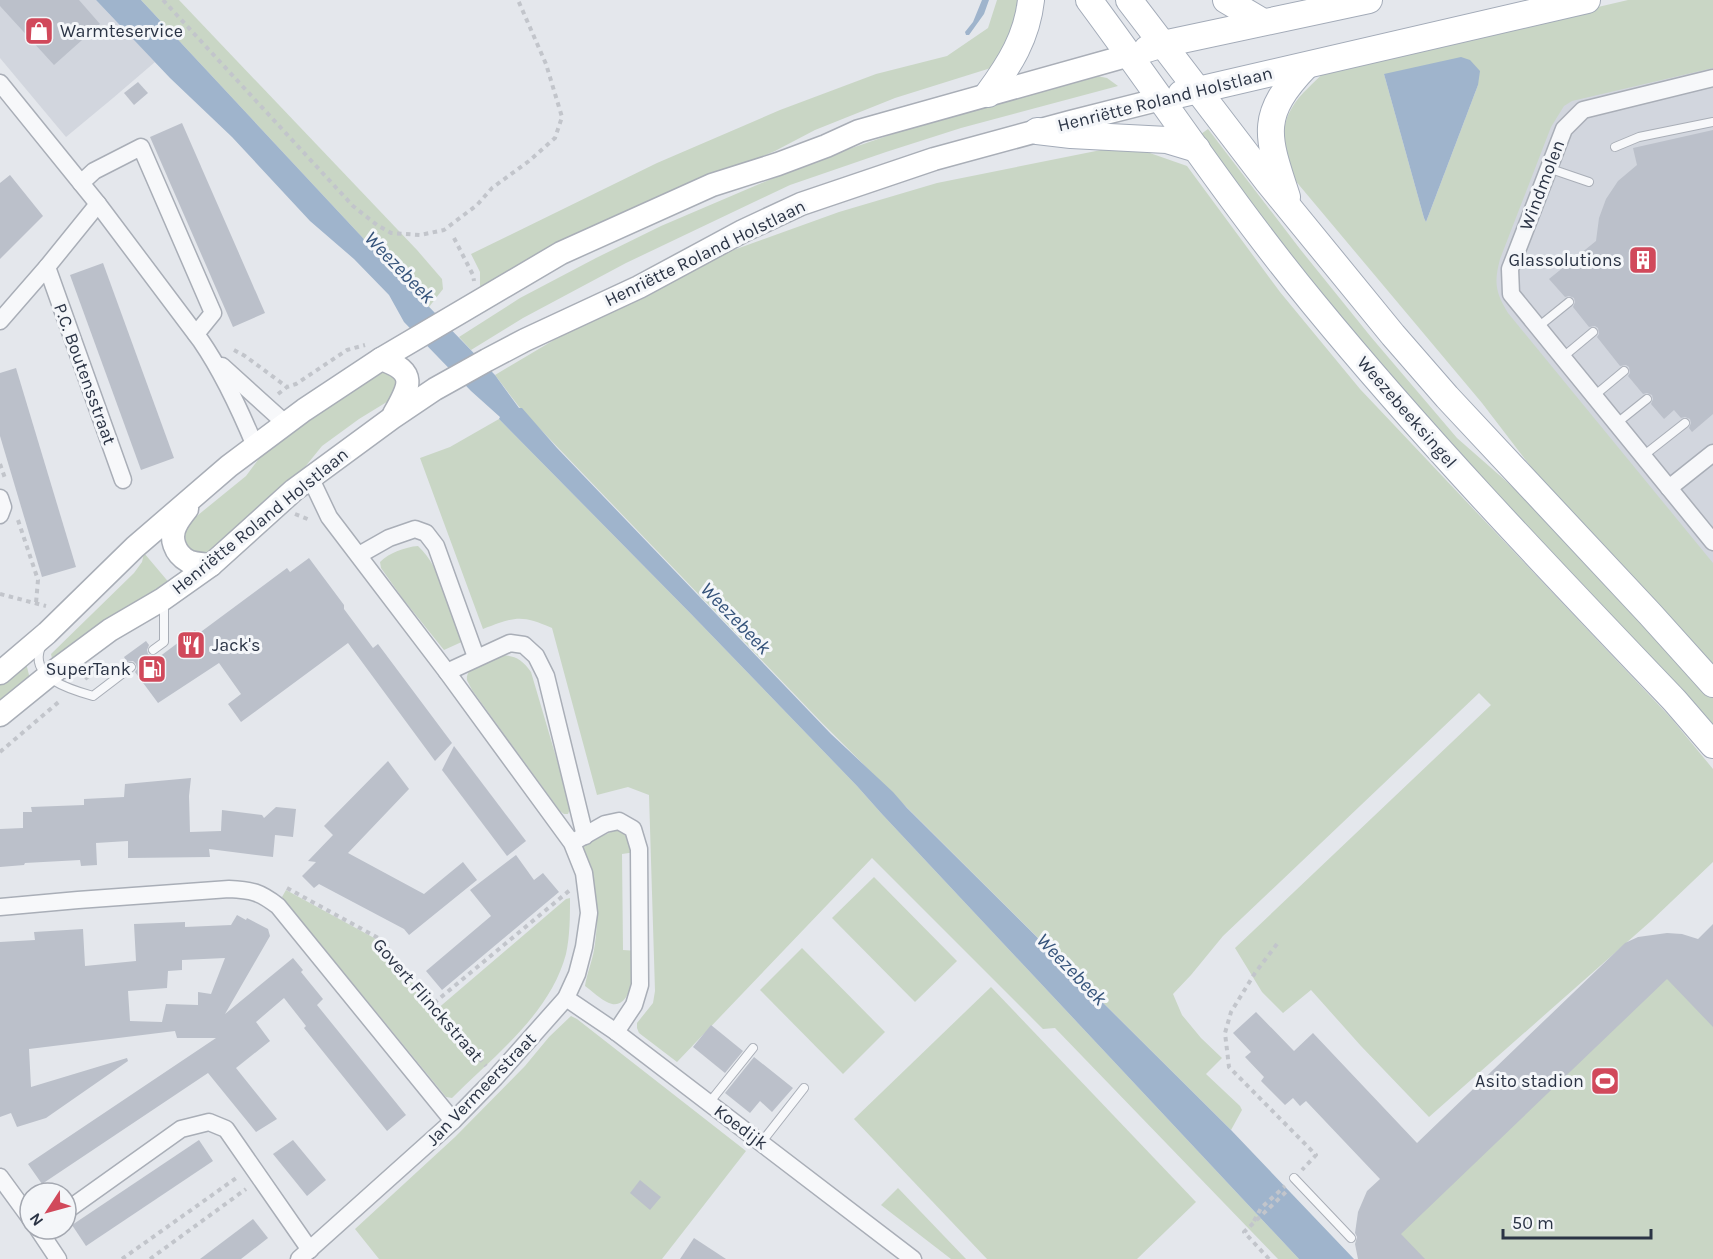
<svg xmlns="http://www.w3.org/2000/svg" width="1713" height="1259" viewBox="0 0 1713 1259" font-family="Karla,sans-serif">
<rect width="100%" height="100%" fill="#e4e7ec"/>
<g fill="#d2d6de">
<polygon points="0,0 96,0 155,62 113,98 66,137 0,58"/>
<polygon points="1713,0 1713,614 1437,267 1535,44"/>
</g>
<g fill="#c9d6c5" fill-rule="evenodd">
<polygon points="141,0 179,0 417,250 442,279 443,289 429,307 376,252"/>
<polygon points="997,0 1022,0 1016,29 994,67 895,98 815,130 775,151 739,166 480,291 480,272 471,254 657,163 780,110 876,74 947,56 988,28"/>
<path d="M1628 0H1713V68L1572 101 1564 106 1551 127 1500 259C1494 282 1495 292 1508 313L1713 563V666L1551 493 1482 403 1294 179C1285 154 1277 131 1293 106 1300 94 1315 82 1325 71ZM1384 74 1478 85 1426 222 1424 218Z"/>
<polygon points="1092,75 1107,78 1118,86 961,128 886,152 790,185 626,263 523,318 471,350 459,337 520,298 596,258 661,226 811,162 954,113"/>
<path d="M1208 129 1300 249 1371 337 1457 438 1506 481 1565 536 1713 697V729C1687 700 1661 670 1635 641 1557 556 1476 474 1400 388 1329 307 1263 222 1201 134Z"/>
<polygon points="1116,147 1147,152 1187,166 1280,292 1360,389 1671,718 1713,769 1713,862 1651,921 1429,1117 1361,1046 1311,990 1283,1013 1262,992 1235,948 1491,705 1479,693 1223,936 1191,975 1173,994 1182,1015 1201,1038 1222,1058 1206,1074 1240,1106 1242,1110 1231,1130 823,724 520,408 495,375 596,315 717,256 839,212 937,183"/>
<path d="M373 370 391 372 397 382 395 394 390 400 359 419 322 446 296 478 213 555 193 553C185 544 183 536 187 524L246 476 269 445Z"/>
<path d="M499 419 692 615 857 786 881 813 1299 1259H1278L1055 1028 1043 1029 872 858 677 1062 639 1033 637 1028V1023L653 1003 655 991 649 795 628 787 597 795 552 628C521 614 514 617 483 629L420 458 450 447Z"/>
<path d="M418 546C444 570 446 611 466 640L444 650 403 599 381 568 380 562C389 553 405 547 418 546Z"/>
<polygon points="144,553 171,585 53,663 51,654 134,573 142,562"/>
<path d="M494 655C511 655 520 656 531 672L564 784 570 809 568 814H564L560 811 472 690C472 689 467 681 467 680 465 668 485 660 494 655Z"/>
<polygon points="26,663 31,683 0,709 0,681"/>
<path d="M620 828 626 830 636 852 622 854 623 950 638 951C636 964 632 1013 609 1003 601 1000 592 991 585 986 587 973 592 962 594 950 601 912 594 884 583 849L584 844Z"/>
<polygon points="874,877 957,961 915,1002 832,918"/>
<path d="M286 890 376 939 436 1010 566 899 570 898C570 916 570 936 566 954 550 1014 494 1056 452 1098L446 1097 282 897Z"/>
<polygon points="802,948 885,1032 843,1074 760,990"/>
<polygon points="1632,952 1713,966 1713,1259 1371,1259"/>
<polygon points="991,987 1196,1202 1137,1259 987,1259 854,1119"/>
<polygon points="571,1016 577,1019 746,1151 662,1259 379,1259 355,1229 455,1137 525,1066 549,1037"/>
<polygon points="898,1188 966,1259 951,1259 881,1205"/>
</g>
<g fill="#9fb4cc">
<polygon points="96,0 141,0 376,252 495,375 519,408 522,408 557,448 831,734 893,792 907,808 1231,1130 1354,1259 1299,1259 881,813 857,786 692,615 499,419 500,417 471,391 404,322 389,295 354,259 310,221 232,137 170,78"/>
<polygon points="982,0 989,0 984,14 969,35 966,35 965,32 973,22"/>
<polygon points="1461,57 1470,60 1480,71 1478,85 1426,222 1424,218 1384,74"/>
</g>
<g fill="#bbc0ca" fill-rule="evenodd">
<polygon points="0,0 79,0 100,24 54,65 0,6"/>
<polygon points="138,82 148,93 134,105 124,93"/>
<polygon points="182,123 265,313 233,327 150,137"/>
<polygon points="1713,130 1713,414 1692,432 1689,428 1691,423 1690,419 1685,417 1681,418 1674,410 1664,419 1651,404 1653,399 1652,395 1647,393 1643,394 1628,376 1630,373 1629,367 1626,365 1620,366 1597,337 1599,334 1598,328 1595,326 1589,327 1573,307 1575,302 1574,298 1569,296 1565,297 1549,279 1596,241 1599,218 1606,199 1618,181 1637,165 1633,148"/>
<polygon points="10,175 43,216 0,259 0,183"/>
<polygon points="103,263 174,458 141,470 70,275"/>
<polygon points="16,368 76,567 42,577 0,436 0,373"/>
<polygon points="309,558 344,605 344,609 373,648 378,644 452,743 435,761 348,643 241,722 228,704 241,694 219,663 158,703 135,672 137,669 136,664 133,661 127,662 124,657 146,641 149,645 147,650 148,654 153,656 157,655 159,657 195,630 198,634 287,568 290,572"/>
<polygon points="454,746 526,841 507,856 442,770"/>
<polygon points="388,761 409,789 348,853 424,894 463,862 477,880 409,935 404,929 319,884 314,888 302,876 316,862 308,861 333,835 324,826"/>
<polygon points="191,778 189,796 190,832 221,831 222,810 262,815 264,818 276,807 296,809 293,837 275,835 273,857 209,849 210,857 128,858 128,841 96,843 97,865 81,866 80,860 25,863 24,865 0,867 0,829 23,828 23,812 32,812 31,807 84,805 84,799 124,797 125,784"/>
<polygon points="516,855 534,880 543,873 559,892 442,990 426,971 491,916 470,890"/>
<path d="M237 915 246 920 247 918 268 929 270 936 225 1014 293 958 303 970 301 972 323 999 317 1005 406 1115 387 1131 304 1028 306 1026 284 998 256 1022 270 1041 236 1068 277 1119 256 1132 208 1073 42 1184 28 1164 216 1038H177L175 1031 29 1049 31 1087 127 1058 128 1061 46 1118 17 1127 11 1113 0 1117V942L35 940 34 932 83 929 85 966 136 961 134 924 185 922V927L231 925ZM225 958 211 994 198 992V1005L166 1004 162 1022 130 1021 128 991 167 988 168 971 182 970V960Z"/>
<polygon points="1713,924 1713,1027 1667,979 1401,1234 1425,1259 1358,1259 1355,1244 1357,1237 1355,1233 1358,1212 1367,1191 1380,1179 1306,1101 1300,1106 1293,1098 1285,1105 1261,1081 1264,1077 1245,1057 1251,1052 1233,1033 1256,1012 1294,1051 1313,1033 1417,1143 1625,943 1638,937 1667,933 1682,934 1698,939"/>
<polygon points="711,1025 743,1051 725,1073 693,1047"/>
<polygon points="754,1057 793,1088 772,1112 760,1101 750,1113 725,1093"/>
<polygon points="199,1140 213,1161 86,1246 72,1225"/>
<polygon points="293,1140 326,1180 307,1196 273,1154"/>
<polygon points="640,1180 661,1197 650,1210 630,1193"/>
<polygon points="253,1219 268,1238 241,1259 200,1259"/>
<polygon points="694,1238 726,1259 680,1259"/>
</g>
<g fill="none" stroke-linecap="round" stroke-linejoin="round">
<g stroke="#a9aeb7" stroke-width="10">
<g id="service">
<polyline points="1615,147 1639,137 1713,122"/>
<polyline points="1548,168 1589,182"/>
<polyline points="1538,327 1569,302"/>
<polyline points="1563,357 1593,332"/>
<polyline points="1594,396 1624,371"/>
<polyline points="1617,423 1647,399"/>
<polyline points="1643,456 1685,423"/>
<path d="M41 647C28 678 72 690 93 696L131 667"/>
<polyline points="153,650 164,642 164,602"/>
<polyline points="709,1103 753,1048"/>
<polyline points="761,1143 804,1088"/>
<polyline points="1294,1178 1351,1238"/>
</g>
</g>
<g stroke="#a9aeb7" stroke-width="19">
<g id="minor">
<polyline points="1713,78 1583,110 1564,129 1510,269 1511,294 1713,542"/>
<path d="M0 83 98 204 201 341C223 373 240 410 255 446"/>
<polyline points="81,183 94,171 141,147 213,313 196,334"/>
<polyline points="47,267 123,480"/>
<polyline points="0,321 47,267 98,204"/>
<polyline points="222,366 285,423"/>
<polyline points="1669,488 1713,453"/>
<polyline points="0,498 3,507 0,515"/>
<polyline points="359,555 389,538 415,529 426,533 436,546 476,657"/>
<polyline points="447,672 510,643 524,645 536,656 546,676 585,836"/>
<polyline points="575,841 605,824 619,821 633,829 639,849 640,985 634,1005 616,1032"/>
<path d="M0 907 78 900 229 889C252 890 260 892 278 906L453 1121"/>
<polyline points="566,998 616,1032 913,1259"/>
<polyline points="0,1177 30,1218"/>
<polyline points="66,1211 181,1129 209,1122 226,1129 310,1250"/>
<polyline points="38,1229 58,1259"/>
<polyline points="299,1259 453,1121 495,1078 566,998 577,974 584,947 589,913 584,873 572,843 447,672 329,517 310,477"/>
</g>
</g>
<g stroke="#a9aeb7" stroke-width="25">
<g id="secondary">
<path d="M381 359C418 372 410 386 394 414"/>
<path d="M187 509C183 514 179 519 176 525 169 538 175 554 188 561 195 564 204 564 211 565"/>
<polyline points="0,673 47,633 135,547 229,466 304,410 381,359 561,253 712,185 778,164 826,146 859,131 1130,55"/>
<polyline points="0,715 48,676 110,630 163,599 211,565 294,490 392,418 435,389 487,360 525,340 639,287 743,231 801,204 934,159 1070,122 1161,99"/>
</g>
</g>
<g stroke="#a3abb8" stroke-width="28">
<g id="primary">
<path d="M1089 0C1164 101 1233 206 1313 303 1427 442 1551 571 1675 701L1713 745"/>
<polyline points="1129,0 1268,182 1393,335 1447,397 1650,614 1713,684"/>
<polyline points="1226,0 1263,22"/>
<polyline points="1147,49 1163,44 1369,0"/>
<path d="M988 94C1010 64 1027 37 1031 0"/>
<polyline points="1181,94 1587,0"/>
<polyline points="1037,131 1071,135 1167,140 1197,149"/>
<path d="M1287 197C1267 136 1258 116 1306 66"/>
</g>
</g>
<g stroke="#c2c5cb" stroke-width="4" stroke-dasharray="4.5 4.5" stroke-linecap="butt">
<polyline points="163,0 353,206 377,225 391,233 420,235 444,230 477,205 492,188 529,161 555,138 562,117 546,64 518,0"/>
<polyline points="454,238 473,275 474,281"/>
<polyline points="234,350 245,356 287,387"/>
<polyline points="278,394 287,387 296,384 347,350 365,345"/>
<polyline points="0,464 6,481"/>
<polyline points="295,514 310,520"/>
<polyline points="18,520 38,580 36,603"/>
<polyline points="0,594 46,606"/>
<polyline points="85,679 102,665"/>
<polyline points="0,752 61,700"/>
<polyline points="287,888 380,939 486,1066"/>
<polyline points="1277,944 1255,973 1231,1012 1225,1033 1229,1067 1316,1155 1302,1170"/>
<polyline points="434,1003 570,890"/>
<polyline points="1254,1221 1261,1208 1285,1186"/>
<polyline points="122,1259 239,1176"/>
<polyline points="150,1259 246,1189"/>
<polyline points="1269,1259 1244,1232 1288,1190"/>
</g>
<use href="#service" stroke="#f7f8fa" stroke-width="8"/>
<use href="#minor" stroke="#f7f8fa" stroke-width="16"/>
<use href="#secondary" stroke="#fff" stroke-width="22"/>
<use href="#primary" stroke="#fff" stroke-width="26"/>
</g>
<defs>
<g id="shop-square" transform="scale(1.5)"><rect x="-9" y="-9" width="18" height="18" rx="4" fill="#d1495b" stroke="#f4f6f9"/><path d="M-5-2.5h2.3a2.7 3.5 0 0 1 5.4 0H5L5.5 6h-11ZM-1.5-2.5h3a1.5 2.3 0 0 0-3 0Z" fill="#fff"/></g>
<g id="building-square" transform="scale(1.5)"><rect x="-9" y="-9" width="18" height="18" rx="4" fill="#d1495b" stroke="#f4f6f9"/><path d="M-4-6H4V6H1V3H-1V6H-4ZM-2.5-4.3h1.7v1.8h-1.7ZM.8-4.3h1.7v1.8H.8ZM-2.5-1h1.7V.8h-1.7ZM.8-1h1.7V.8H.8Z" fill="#fff"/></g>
<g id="restaurant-square" transform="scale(1.5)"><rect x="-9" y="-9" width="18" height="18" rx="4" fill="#d1495b" stroke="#f4f6f9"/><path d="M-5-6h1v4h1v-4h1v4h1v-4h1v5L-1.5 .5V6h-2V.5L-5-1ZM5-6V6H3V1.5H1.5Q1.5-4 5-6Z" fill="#fff"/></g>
<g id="fuel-square" transform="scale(1.5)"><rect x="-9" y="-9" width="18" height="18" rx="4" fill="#d1495b" stroke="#f4f6f9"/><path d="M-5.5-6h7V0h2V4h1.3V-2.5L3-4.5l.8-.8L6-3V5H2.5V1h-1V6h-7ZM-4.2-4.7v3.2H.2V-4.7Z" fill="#fff"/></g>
<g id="stadium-square" transform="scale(1.5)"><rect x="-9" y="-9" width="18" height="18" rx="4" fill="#d1495b" stroke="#f4f6f9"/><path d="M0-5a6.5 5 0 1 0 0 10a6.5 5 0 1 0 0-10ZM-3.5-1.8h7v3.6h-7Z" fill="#fff"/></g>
</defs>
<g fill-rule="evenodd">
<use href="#shop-square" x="39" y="31"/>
<use href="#building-square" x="1643" y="260"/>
<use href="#restaurant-square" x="191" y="645"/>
<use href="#fuel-square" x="152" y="669"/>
<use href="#stadium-square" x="1605" y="1081"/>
</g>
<g text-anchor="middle" stroke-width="6" stroke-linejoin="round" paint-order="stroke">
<g font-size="18" fill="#2b3445" stroke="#f4f6f9" text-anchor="end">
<text x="60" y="37" text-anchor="start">Warmteservice</text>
<text x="1622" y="266">Glassolutions</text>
<text x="212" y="651" text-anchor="start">Jack's</text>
<text x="131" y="675">SuperTank</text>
<text x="1584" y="1087">Asito stadion</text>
</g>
<g font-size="18" fill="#2b3445" stroke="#f4f6f9">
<text transform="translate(1165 99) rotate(-14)" y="6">Henriëtte Roland Holstlaan</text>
<text transform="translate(1542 185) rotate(-69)" y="6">Windmolen</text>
<text transform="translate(705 253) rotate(-26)" y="6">Henriëtte Roland Holstlaan</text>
<text transform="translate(85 374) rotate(70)" y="6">P.C. Boutensstraat</text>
<text transform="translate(1407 412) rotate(49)" y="6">Weezebeeksingel</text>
<text transform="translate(260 521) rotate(-39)" y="6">Henriëtte Roland Holstlaan</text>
<text transform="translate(428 1000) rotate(49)" y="6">Govert Flinckstraat</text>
<text transform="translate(481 1089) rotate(-46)" y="6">Jan Vermeerstraat</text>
<text transform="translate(741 1127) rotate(37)" y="6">Koedijk</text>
</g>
<g font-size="20" font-style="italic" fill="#34527a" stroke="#f4f6f9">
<text transform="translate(400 267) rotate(46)" y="7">Weezebeek</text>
<text transform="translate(736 618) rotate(46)" y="7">Weezebeek</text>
<text transform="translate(1072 969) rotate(46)" y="7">Weezebeek</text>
</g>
</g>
<g transform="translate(48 1211) rotate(234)"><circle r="28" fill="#f4f6f9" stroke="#a4a8b1" stroke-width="1.5"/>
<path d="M0-4.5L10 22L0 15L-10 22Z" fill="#d1495b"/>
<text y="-9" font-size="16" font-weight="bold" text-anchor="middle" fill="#2b3445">N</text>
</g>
<path d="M1503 1229v9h148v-9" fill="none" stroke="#2b3445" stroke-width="3"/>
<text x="1512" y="1229" font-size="18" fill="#2b3445" stroke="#f4f6f9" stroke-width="4.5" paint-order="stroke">50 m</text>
</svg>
